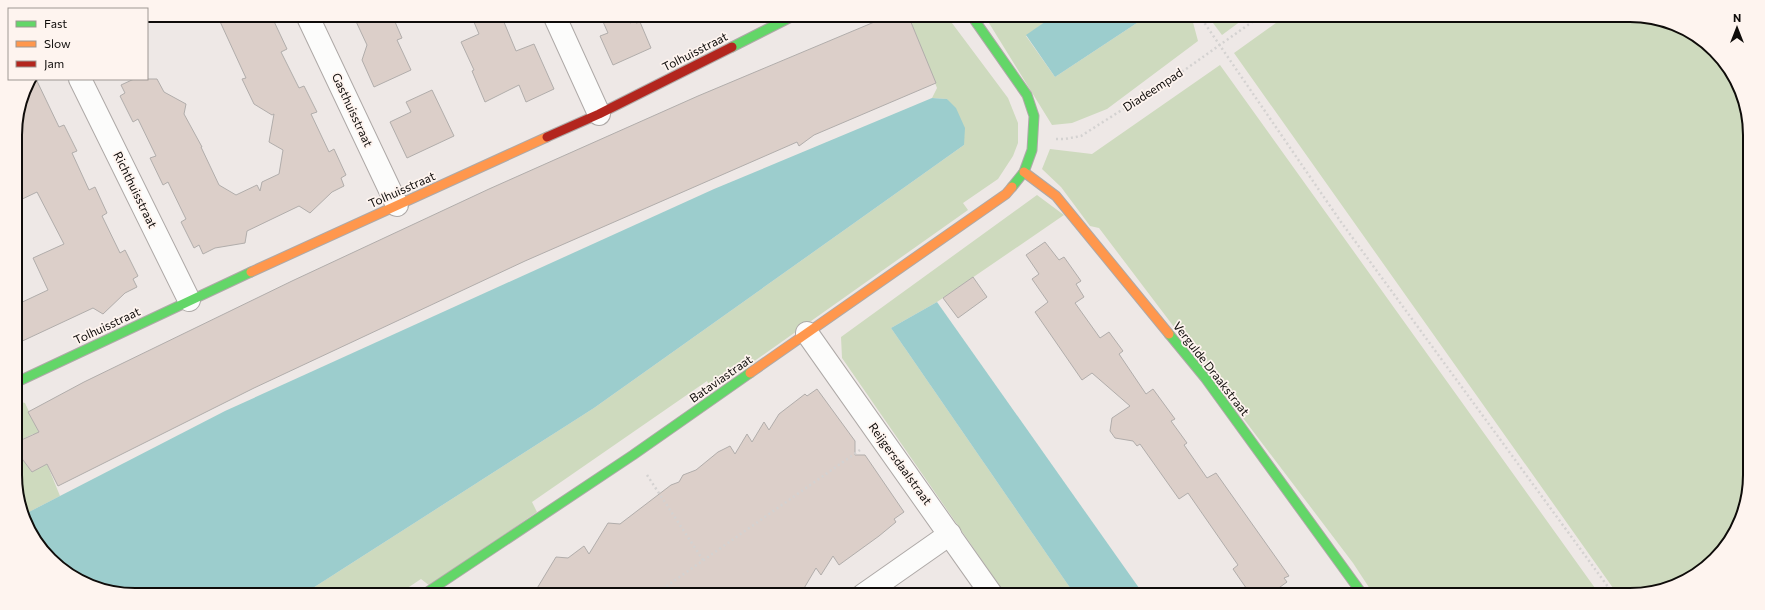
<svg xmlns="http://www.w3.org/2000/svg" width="1765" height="610" viewBox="0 0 1765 610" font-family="Commissioner,sans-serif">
<rect width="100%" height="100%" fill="#eee8e6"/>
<g fill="#cedabe">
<polygon points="908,15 946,15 1008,98 1018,123 1018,143 1013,156 998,179 963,203 968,210 712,391 707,381 532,502 537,512 430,586 421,579 397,595 302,595 594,408 964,145 947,99 932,98 937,88"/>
<polygon points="984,15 1055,15 1026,36 1055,77 1149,15 1191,15 1198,41 1107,109 1072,123 1052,125"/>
<polygon points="1207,15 1249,15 1222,35"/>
<path d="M1287 15H1630L1668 21 1720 56 1741 89 1749 119 1750 475C1748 487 1748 503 1743 514 1721 570 1676 595 1618 595L1234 53Z"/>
<polygon points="1220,65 1600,595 1374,595 1353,563 1099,228 1090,226 1061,187 1042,169 1050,149 1092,154"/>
<polygon points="1037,195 1064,215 937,302 891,328 1075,595 1006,595 842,358 841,337"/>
<polygon points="17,401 25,403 40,435 33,434 17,442"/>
<polygon points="17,452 32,472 47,464 60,496 25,514 17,498"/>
</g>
<g fill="#9ccdcd">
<polygon points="1055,15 1149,15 1055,77 1026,35"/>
<polygon points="932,98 947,99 956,108 965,128 964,145 594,408 302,595 135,595 97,589 45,554 25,514 225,411 714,189"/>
<polygon points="937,302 1144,595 1075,595 891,328"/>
</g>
<g fill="#dccfc9" stroke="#b1adab">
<polygon points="217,15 271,15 287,49 281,52 299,88 304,86 317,112 311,114 329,152 334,149 346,175 341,178 344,186 332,192 310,213 299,206 247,231 245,243 215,248 203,254 199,245 194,248 181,222 186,219 168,182 163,185 150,158 156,156 138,119 133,122 120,96 125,93 121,85 134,79 157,79 164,92 186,104 184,114 202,147 201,147 219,185 236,195 257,185 260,191 262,182 279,174 283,150 269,142 274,114 272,115 254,104 242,79 246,78"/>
<polygon points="353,15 392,15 402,38 397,40 411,70 374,87 362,60 367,45"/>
<polygon points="471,15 501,15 516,51 534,44 554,89 526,102 519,85 485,102 472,71 474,70 461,42 479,34"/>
<polygon points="600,15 627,15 630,23 635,21 636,23 640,22 651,48 613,65 600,36 608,33"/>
<polygon points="891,15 908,15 936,83 814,135 799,146 797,142 525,261 254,388 58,486 47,464 32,472 17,452 17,442 39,432 28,412 84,382 292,281 489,189 698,96"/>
<polygon points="30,79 36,79 59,127 64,125 77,151 72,153 89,190 95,187 107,213 102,216 120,253 125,250 138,276 133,279 137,287 125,293 103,314 93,308 16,344 16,305 48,290 33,258 64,244 37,192 16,202 15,127 27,82"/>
<polygon points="432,90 454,136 407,158 390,122 411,112 406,102"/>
<polygon points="1045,242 1059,260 1064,257 1081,281 1076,284 1084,297 1075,303 1100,338 1109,332 1123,351 1119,354 1146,394 1153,389 1175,419 1171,421 1187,443 1184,445 1207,478 1216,473 1289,576 1284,578 1287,582 1269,595 1251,595 1233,569 1238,565 1188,493 1179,499 1140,444 1137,446 1133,441 1115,438 1110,431 1112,418 1130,406 1092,373 1082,380 1035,312 1048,302 1032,279 1039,274 1026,255"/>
<polygon points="973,277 987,297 958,318 943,298"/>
<polygon points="817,389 855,441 855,455 865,455 904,512 894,519 896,522 879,536 839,565 833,556 821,575 816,568 800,595 533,595 556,557 568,558 584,546 589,554 608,523 620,524 671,485 679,482 683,475 696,470 718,452 730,446 735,454 747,434 752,442 764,422 769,430 779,414 805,394 807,396"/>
</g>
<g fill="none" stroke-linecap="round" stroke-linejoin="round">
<g stroke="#aea9a7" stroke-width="24">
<g id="street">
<polyline points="307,15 397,205"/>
<polyline points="554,15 599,114"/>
<polyline points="80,79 189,300"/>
<polyline points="807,333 992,595"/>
<polyline points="863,595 950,534"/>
</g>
</g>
<g stroke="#aea9a7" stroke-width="11">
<g id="fast">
<polyline points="971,15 1027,95 1034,116 1032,150 1024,172 1012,187"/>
<polyline points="732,47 795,15"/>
<polyline points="1169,334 1206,379 1363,595"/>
<polyline points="17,382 251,272"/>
<polyline points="423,595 633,455 750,373"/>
</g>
</g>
<g stroke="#aea9a7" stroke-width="11">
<g id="slow">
<polyline points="1024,172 1056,196 1169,334"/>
<polyline points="251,272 547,137"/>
<polyline points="750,373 1006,194 1012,187"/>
</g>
</g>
<g stroke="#aea9a7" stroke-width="11">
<polyline id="jam" points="547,137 599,114 732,47"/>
</g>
<g stroke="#d4d2d1" stroke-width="2.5" stroke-dasharray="2 3" stroke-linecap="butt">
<polyline points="1199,15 1341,222 1614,595"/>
<polyline points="1056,139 1065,139 1081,136 1186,69 1262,15"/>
<polyline points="647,475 703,560"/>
<polyline points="654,595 860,450"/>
</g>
<use href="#street" stroke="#fcfcfb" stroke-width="22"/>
<use href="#fast" stroke="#63d668" stroke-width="9"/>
<use href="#slow" stroke="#ff974d" stroke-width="9"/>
<use href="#jam" stroke="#b3261e" stroke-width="9"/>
</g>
<g text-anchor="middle" stroke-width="3.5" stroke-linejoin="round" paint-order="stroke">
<g font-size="12" fill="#0f0c0a" stroke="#fef4ef">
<text transform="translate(695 52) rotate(-27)" y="4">Tolhuisstraat</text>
<text transform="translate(1153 90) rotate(-33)" y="4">Diadeempad</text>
<text transform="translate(352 110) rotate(65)" y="4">Gasthuisstraat</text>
<text transform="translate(135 190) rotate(64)" y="4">Richthuisstraat</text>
<text transform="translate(402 190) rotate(-24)" y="4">Tolhuisstraat</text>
<text transform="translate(107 326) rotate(-25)" y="4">Tolhuisstraat</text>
<text transform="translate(1211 369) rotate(52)" y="4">Vergulde Draakstraat</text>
<text transform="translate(721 379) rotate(-35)" y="4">Bataviastraat</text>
<text transform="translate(900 464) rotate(54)" y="4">Reijgersdaalstraat</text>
</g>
</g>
<path d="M0 0H1765V610H0ZM135 22H1630A113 113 0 0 1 1743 135V475A113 113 0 0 1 1630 588H135A113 113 0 0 1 22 475V135A113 113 0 0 1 135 22Z" fill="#fef4ef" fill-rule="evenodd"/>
<path fill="none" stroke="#0f0c0a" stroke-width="2" d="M135 22H1630A113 113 0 0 1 1743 135V475A113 113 0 0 1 1630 588H135A113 113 0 0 1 22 475V135A113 113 0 0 1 135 22Z"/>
<rect x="8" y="8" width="140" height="72" fill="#fef4ef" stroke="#9e9793"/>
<rect x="16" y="21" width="20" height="6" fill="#63d668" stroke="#9e9793"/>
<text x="44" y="28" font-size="12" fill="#0f0c0a">Fast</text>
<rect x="16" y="41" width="20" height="6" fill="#ff974d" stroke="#9e9793"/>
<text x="44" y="48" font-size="12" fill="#0f0c0a">Slow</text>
<rect x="16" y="61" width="20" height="6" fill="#b3261e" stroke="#9e9793"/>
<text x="44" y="68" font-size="12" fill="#0f0c0a">Jam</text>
<g transform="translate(1737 28)" stroke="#fef4ef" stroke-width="3" paint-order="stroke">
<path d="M0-3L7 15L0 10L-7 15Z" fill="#0f0c0a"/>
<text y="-6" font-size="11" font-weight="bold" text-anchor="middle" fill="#0f0c0a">N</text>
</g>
</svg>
